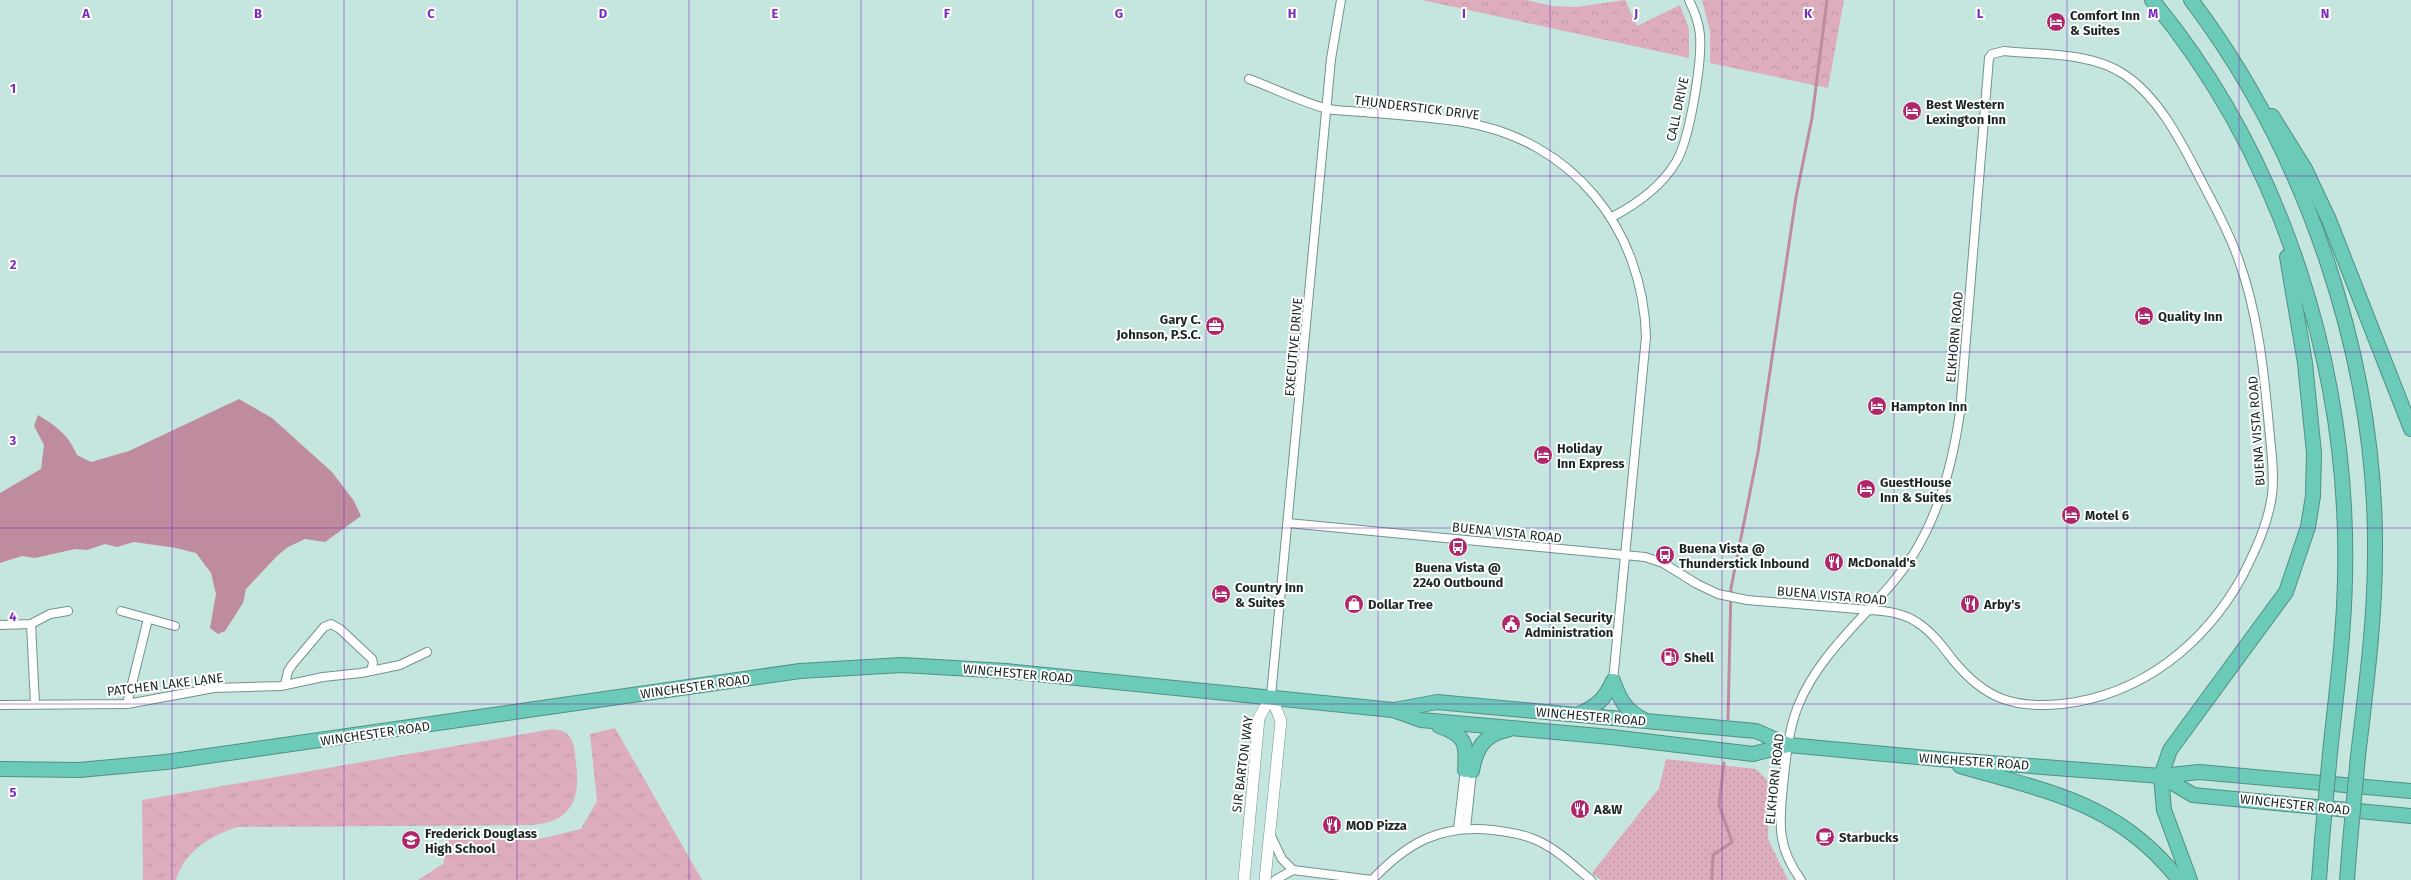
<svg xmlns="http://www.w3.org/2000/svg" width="2411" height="880" viewBox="0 0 2411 880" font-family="'Fira Sans',sans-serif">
<defs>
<pattern id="grass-tufts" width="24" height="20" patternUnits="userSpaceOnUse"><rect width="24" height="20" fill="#ddadbe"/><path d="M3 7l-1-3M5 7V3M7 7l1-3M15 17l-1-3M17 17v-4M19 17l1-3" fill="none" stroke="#bd95a3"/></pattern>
<pattern id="forest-crowns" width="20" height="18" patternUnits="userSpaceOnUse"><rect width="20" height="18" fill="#ddadbe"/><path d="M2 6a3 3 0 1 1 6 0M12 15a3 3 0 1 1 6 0" fill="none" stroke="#bd95a3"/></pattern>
<pattern id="park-dots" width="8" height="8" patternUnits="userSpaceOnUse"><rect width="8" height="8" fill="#ddadbe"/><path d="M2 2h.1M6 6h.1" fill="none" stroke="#bd95a3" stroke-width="1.8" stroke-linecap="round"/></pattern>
</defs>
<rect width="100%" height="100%" fill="#c5e6df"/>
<g fill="url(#grass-tufts)">
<polygon points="615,728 702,880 418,880 443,864 449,839 539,839 581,829 597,801 590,734"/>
<path d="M553 729C558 730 566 731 569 736 575 743 575 754 576 763 581 800 571 823 530 825L237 827C210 836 185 851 176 880H143L142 800Z"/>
</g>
<g fill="url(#forest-crowns)">
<polygon points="1422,0 1527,0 1552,6 1576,7 1625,0 1637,26 1680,5 1689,29 1689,58"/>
<polygon points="1702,0 1844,0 1828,88 1710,63 1710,31"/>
</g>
<polygon fill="url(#park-dots)" points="1666,759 1756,769 1767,780 1769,793 1768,839 1788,880 1601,880 1592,873 1659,788"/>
<path fill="#bf8b9e" d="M239 399 272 418 332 472 354 501 361 516 325 542 305 539 288 547 277 556 246 589 243 603 225 631 218 634 210 628 216 594 211 573 196 553 176 548 134 542 117 547 105 544 87 550 75 549 35 558 22 556 0 563V493L41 469 44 445 34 426 38 415C57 427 68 434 77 455L91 462 129 451Z"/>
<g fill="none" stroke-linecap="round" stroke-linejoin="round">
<g stroke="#bf8b9e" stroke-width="3">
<polyline points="1728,719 1731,588 1758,452 1796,197 1812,118 1827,0"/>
<polyline points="1712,880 1713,855 1732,842 1719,805 1724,763"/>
</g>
<g stroke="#73928b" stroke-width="10">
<g id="street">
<path d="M1249 79C1274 88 1303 103 1328 109 1340 111 1353 111 1364 112 1397 115 1431 117 1463 122 1573 140 1643 229 1646 337L1613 681"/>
<path d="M1612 217C1637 204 1661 187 1676 162 1690 139 1702 62 1700 35 1699 22 1694 11 1689 0"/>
<path d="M1288 523 1645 557 1663 563 1697 584 1718 594 1747 600 1870 610C1887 611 1904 613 1918 623 1932 632 1943 647 1953 660 1984 698 2013 709 2062 704 2142 695 2205 644 2243 575 2256 549 2268 524 2272 495 2275 470 2270 442 2268 416 2263 364 2257 311 2239 261 2230 234 2216 209 2203 184 2183 146 2161 99 2125 75 2092 52 2042 55 2004 51L1992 54 1989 58 1960 412C1953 462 1940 512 1913 555 1879 608 1822 646 1798 706 1788 731 1786 759 1783 786 1779 824 1777 847 1801 880"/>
<polyline points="121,611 175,626"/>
<polyline points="31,624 35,704"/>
<polyline points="0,625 31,624 50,614 68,611"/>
<polyline points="285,685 288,671 292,665 324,627 331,624 340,629 372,659 373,663 371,671"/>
<polyline points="1271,696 1331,59 1341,0"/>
<polyline points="127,704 148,619"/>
<polyline points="0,705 127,704 214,688 281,686 323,677 361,673 400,665 427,652"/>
<polyline points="1458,829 1465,770"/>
<polyline points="1466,829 1472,771"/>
<polyline points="1270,834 1282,859 1293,870"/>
<polyline points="1275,880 1293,870 1372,880"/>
<path d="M1372 880C1407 843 1440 824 1493 830 1506 832 1519 833 1531 838 1554 846 1573 865 1591 880"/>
</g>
</g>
<g stroke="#73928b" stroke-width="12">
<g id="secondary">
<polyline points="1244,880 1259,718 1271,696"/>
<polyline points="1265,880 1281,721 1271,696"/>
</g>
</g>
<g stroke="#4f9184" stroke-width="16">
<g id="highway">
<path d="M2152 0C2284 159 2350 373 2345 578 2344 636 2336 695 2330 753"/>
<path d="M2191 0C2307 153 2377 361 2375 553 2375 621 2366 688 2358 756"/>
<polyline points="2272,116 2305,169 2329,220 2411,429"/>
<path d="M1613 681C1620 700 1626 711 1644 720"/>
<polyline points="1394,710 1437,702 1480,706 1756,731 1788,745 1939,759 2161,776 2199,772 2411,791"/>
<path d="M1579 714C1597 706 1605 699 1613 681"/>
<path d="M1439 726C1466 735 1467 744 1465 770"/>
<path d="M1960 766C2049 792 2119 803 2179 880"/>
<polyline points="0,769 79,770 166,762 800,671 902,665 1006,671 1393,710 1421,720 1611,737 1753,754 1788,745"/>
<path d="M1472 771C1476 749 1483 735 1507 730"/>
<polyline points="2161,776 2193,795 2411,816"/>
<polyline points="2190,880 2164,810 2161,776 2170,750 2286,592 2308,527 2313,496 2314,453 2305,363 2287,257"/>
<polyline points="2319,880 2322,840"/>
<polyline points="2347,880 2350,842"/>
</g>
</g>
<use href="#street" stroke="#fff" stroke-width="8"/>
<use href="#secondary" stroke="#fff" stroke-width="11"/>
<use href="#highway" stroke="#6ccab8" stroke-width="14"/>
<g stroke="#4f9184" stroke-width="16" stroke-linecap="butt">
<g id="highway-bridge">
<polyline points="2322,840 2330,753"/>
<polyline points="2350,842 2358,756"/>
</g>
</g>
<use href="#highway-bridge" stroke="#6ccab8" stroke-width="14"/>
</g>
<path fill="none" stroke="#7b2cbf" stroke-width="1" stroke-opacity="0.55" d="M172 0V880M344 0V880M517 0V880M689 0V880M861 0V880M1033 0V880M1206 0V880M1378 0V880M1550 0V880M1722 0V880M1894 0V880M2067 0V880M2239 0V880M0 176H2411M0 352H2411M0 528H2411M0 704H2411"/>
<defs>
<g id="hotel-disc" transform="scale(1)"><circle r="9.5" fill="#af276a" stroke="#fff"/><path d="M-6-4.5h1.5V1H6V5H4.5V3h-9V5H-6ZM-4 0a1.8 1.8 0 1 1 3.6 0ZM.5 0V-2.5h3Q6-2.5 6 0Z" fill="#fff"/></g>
<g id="office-disc" transform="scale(1)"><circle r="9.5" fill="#af276a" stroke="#fff"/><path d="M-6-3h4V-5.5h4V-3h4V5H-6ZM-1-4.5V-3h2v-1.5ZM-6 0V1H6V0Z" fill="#fff"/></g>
<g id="bus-disc" transform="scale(1)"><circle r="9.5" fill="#af276a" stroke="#fff"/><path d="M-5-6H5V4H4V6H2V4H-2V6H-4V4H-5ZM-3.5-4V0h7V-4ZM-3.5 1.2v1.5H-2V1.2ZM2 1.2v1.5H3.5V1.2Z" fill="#fff"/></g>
<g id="restaurant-disc" transform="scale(1)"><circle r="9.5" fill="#af276a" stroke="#fff"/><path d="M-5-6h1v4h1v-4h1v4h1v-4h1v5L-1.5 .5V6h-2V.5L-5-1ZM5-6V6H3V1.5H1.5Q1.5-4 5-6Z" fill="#fff"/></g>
<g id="shop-disc" transform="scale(1)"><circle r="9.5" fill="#af276a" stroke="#fff"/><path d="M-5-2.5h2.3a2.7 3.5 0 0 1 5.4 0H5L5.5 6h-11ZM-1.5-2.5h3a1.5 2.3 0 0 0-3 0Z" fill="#fff"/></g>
<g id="civic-disc" transform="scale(1)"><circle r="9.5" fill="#af276a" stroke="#fff"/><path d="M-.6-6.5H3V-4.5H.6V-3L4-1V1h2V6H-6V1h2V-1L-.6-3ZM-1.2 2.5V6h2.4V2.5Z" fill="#fff"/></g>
<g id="fuel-disc" transform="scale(1)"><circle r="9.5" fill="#af276a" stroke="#fff"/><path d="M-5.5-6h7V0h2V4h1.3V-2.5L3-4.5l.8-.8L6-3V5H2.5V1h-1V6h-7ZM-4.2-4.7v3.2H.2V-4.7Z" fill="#fff"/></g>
<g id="cafe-disc" transform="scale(1)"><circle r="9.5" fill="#af276a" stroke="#fff"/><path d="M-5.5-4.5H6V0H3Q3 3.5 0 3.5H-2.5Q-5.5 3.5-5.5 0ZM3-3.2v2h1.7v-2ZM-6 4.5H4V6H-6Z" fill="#fff"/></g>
<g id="school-disc" transform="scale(1)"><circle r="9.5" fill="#af276a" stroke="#fff"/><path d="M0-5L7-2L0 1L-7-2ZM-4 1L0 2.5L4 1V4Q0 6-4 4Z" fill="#fff"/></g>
</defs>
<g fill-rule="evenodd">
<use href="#hotel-disc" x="2056" y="22"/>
<use href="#hotel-disc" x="1912" y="111"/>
<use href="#hotel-disc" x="2144" y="316"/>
<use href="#office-disc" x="1215" y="326"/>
<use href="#hotel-disc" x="1877" y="406"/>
<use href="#hotel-disc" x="1543" y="455"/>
<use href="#hotel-disc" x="1866" y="489"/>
<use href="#hotel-disc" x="2071" y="515"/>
<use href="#bus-disc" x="1458" y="547"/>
<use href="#bus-disc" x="1665" y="555"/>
<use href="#restaurant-disc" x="1834" y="562"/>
<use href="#hotel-disc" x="1221" y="594"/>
<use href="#shop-disc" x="1354" y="604"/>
<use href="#restaurant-disc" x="1970" y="604"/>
<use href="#civic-disc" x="1511" y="624"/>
<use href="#fuel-disc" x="1670" y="657"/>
<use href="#restaurant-disc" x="1580" y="809"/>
<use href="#restaurant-disc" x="1332" y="825"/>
<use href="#cafe-disc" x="1825" y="837"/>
<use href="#school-disc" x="411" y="840"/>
</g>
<g text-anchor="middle" stroke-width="4" stroke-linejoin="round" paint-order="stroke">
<g font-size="13" font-weight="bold" fill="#1a2724" stroke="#fff" text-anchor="start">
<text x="2070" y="20">Comfort Inn<tspan x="2070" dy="15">&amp; Suites</tspan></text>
<text x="1926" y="109">Best Western<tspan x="1926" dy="15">Lexington Inn</tspan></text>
<text x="2158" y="321">Quality Inn</text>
<text x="1201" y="324" text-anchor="end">Gary C.<tspan x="1201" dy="15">Johnson, P.S.C.</tspan></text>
<text x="1891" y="411">Hampton Inn</text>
<text x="1557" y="453">Holiday<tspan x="1557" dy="15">Inn Express</tspan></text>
<text x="1880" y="487">GuestHouse<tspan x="1880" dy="15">Inn &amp; Suites</tspan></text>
<text x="2085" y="520">Motel 6</text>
<text x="1679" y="553">Buena Vista @<tspan x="1679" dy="15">Thunderstick Inbound</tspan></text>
<text x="1848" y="567">McDonald's</text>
<text x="1458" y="572" text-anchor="middle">Buena Vista @<tspan x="1458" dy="15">2240 Outbound</tspan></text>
<text x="1235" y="592">Country Inn<tspan x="1235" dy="15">&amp; Suites</tspan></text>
<text x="1368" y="609">Dollar Tree</text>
<text x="1984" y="609">Arby's</text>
<text x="1525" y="622">Social Security<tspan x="1525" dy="15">Administration</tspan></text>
<text x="1684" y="662">Shell</text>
<text x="1594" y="814">A&amp;W</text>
<text x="1346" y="830">MOD Pizza</text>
<text x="425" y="838">Frederick Douglass<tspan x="425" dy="15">High School</tspan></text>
<text x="1839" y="842">Starbucks</text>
</g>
<g font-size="13" fill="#1a2724" stroke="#fff">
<text transform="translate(1417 107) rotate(7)" y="5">THUNDERSTICK DRIVE</text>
<text transform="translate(1677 109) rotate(-78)" y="5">CALL DRIVE</text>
<text transform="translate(1954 337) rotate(-85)" y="5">ELKHORN ROAD</text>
<text transform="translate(1293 347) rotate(-85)" y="5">EXECUTIVE DRIVE</text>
<text transform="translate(2256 431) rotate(-94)" y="5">BUENA VISTA ROAD</text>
<text transform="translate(1507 532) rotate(6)" y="5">BUENA VISTA ROAD</text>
<text transform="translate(1832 595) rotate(5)" y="5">BUENA VISTA ROAD</text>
<text transform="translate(1018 673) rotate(5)" y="5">WINCHESTER ROAD</text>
<text transform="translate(165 684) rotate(-7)" y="5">PATCHEN LAKE LANE</text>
<text transform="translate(695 686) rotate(-8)" y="5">WINCHESTER ROAD</text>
<text transform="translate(1591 716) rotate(5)" y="5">WINCHESTER ROAD</text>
<text transform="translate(375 733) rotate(-8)" y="5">WINCHESTER ROAD</text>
<text transform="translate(1974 761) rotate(4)" y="5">WINCHESTER ROAD</text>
<text transform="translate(1242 764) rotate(-83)" y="5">SIR BARTON WAY</text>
<text transform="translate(1774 779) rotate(-84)" y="5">ELKHORN ROAD</text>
<text transform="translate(2295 804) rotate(6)" y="5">WINCHESTER ROAD</text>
</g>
</g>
<g font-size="13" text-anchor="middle" font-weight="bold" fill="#7b2cbf" stroke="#fff" stroke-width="4" stroke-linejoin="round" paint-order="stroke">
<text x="86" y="18">A</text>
<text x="258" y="18">B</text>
<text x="431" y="18">C</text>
<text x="603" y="18">D</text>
<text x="775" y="18">E</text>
<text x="947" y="18">F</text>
<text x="1119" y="18">G</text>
<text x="1292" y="18">H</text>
<text x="1464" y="18">I</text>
<text x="1636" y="18">J</text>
<text x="1808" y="18">K</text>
<text x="1980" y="18">L</text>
<text x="2153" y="18">M</text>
<text x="2325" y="18">N</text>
<text x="13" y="93">1</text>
<text x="13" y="269">2</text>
<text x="13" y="445">3</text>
<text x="13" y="621">4</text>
<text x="13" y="797">5</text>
</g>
</svg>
